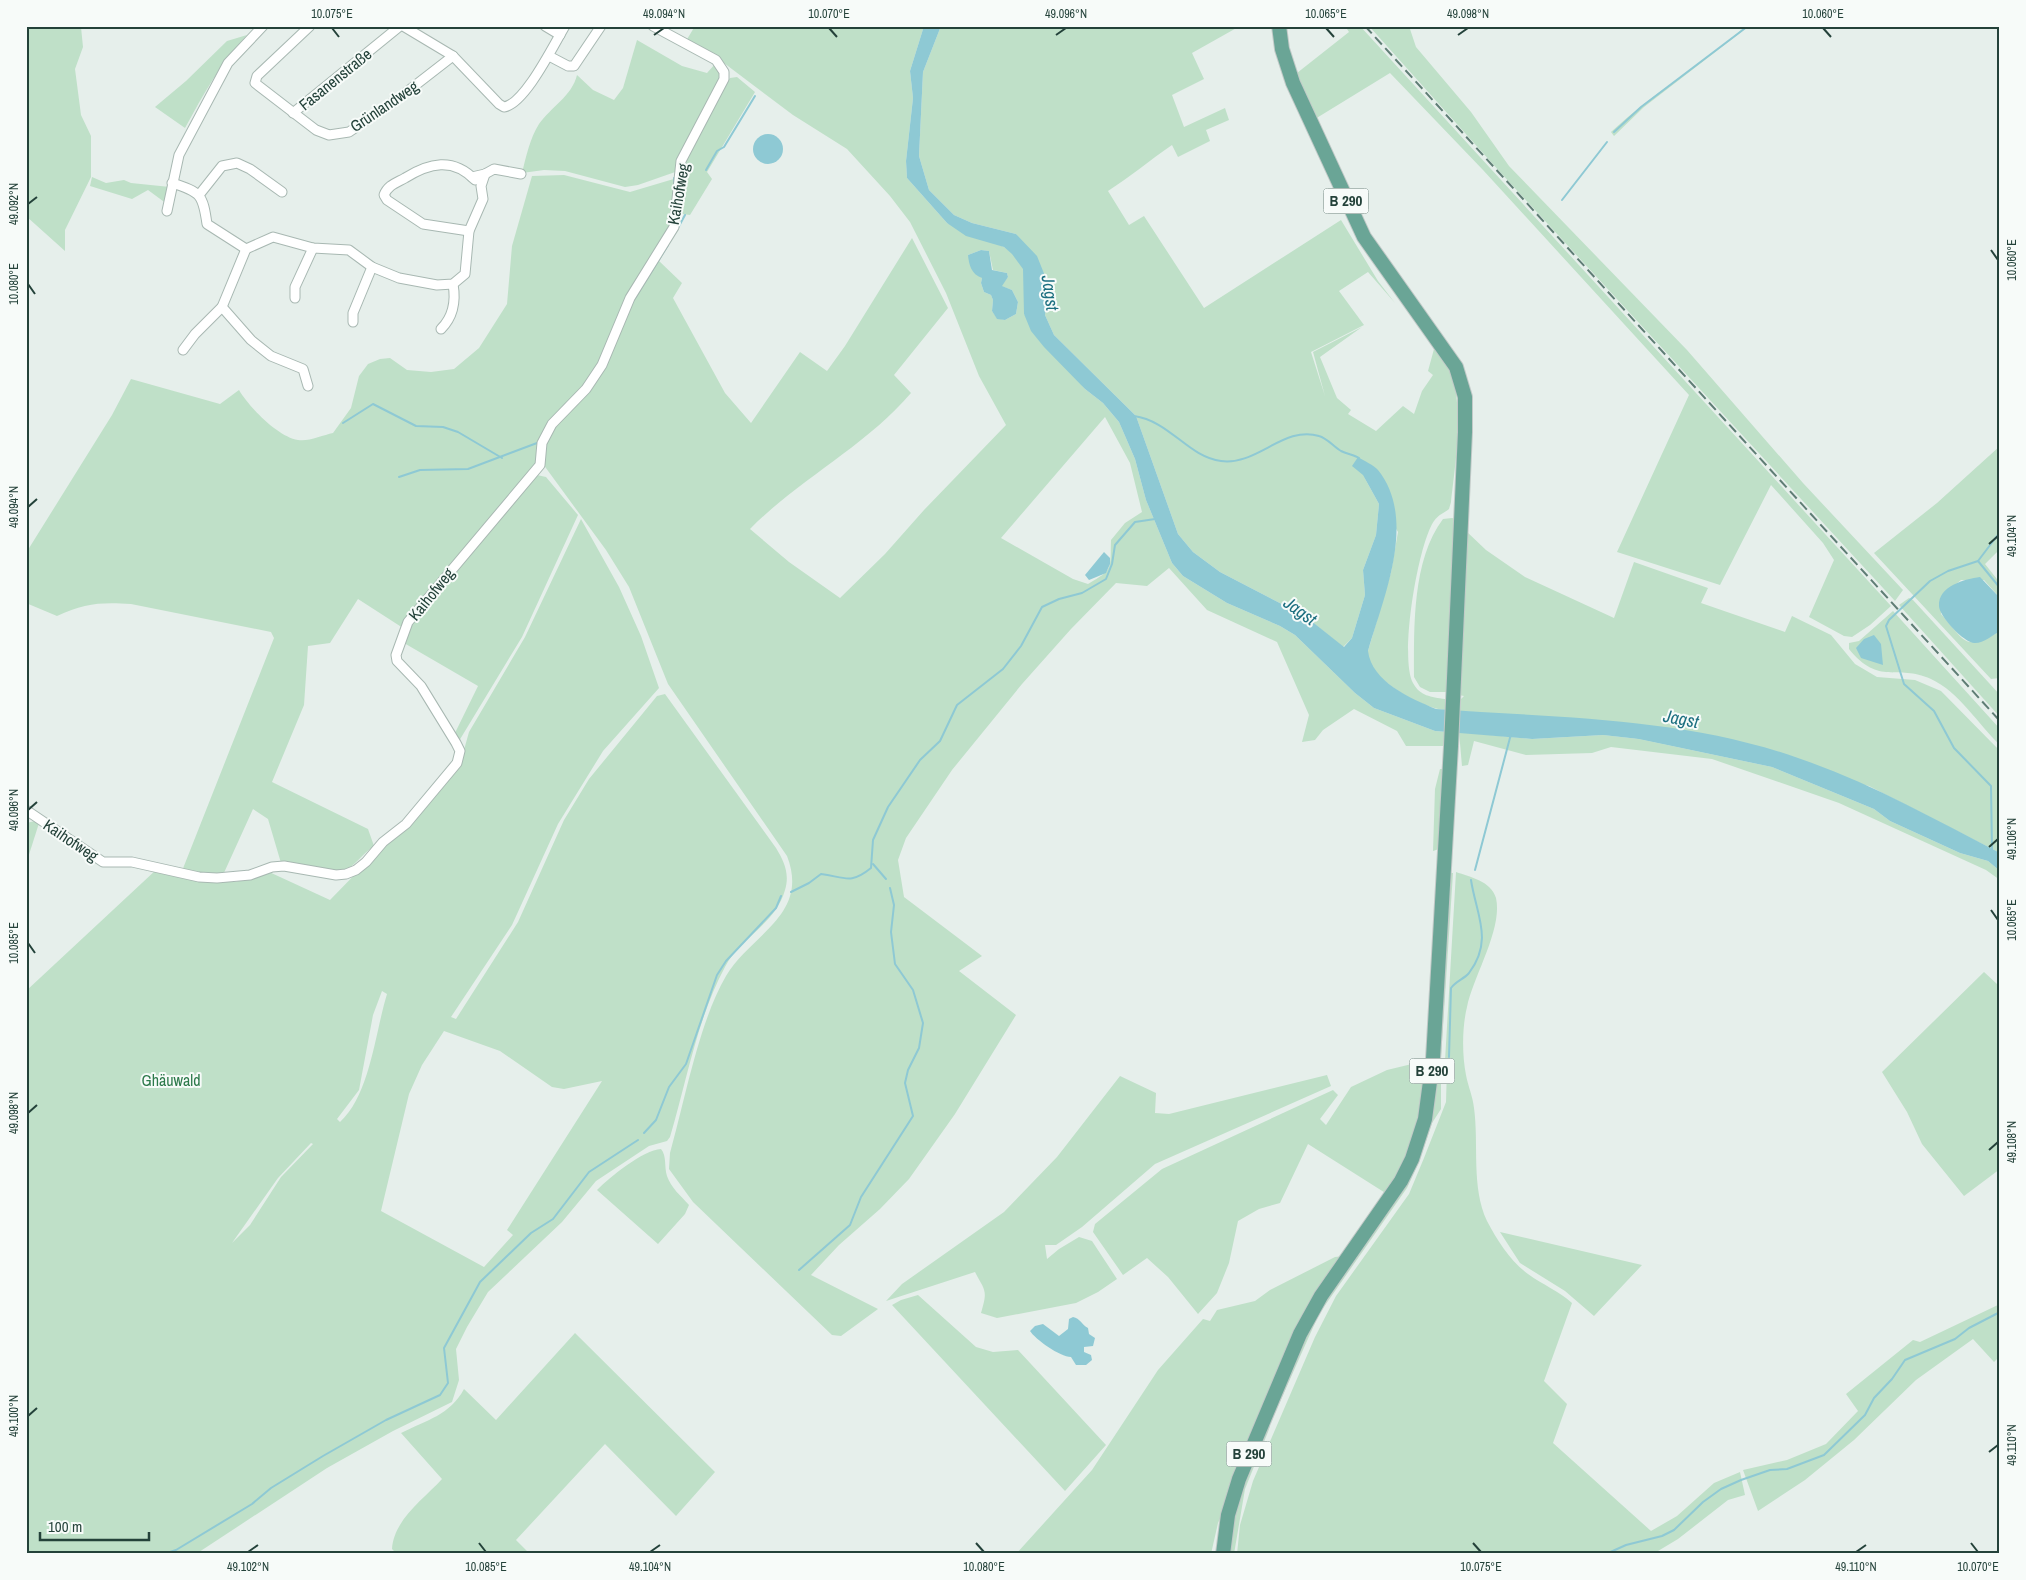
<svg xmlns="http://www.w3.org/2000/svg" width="2026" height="1580" viewBox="0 0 2026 1580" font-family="'Archivo Narrow',sans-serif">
<rect width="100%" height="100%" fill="#e6efeb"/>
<g fill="#bfe0c8" fill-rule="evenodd">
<polygon points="26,26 81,27 83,47 75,69 81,115 91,136 91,177 65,230 65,251 26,216 26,172 29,174 26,164"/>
<path d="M695 26H924L910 71 913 98 906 161 907 178 947 223 1004 247 1012 253 1024 269V314L1085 389 1103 403 1119 422 1135 459 1146 500 1172 563 1183 576 1227 603 1280 626 1295 635 1355 693 1374 708 1435 731 1446 732 1447 746H1406L1397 731 1354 709 1323 730 1315 740 1302 742 1309 715 1277 642 1207 610 1169 568 1147 586 1116 583 1071 629 1022 684 952 770 906 838 898 860 904 897 982 956 959 971 1016 1015 955 1114 909 1179 880 1209 839 1245 811 1275 878 1309 841 1336 832 1335 693 1202 669 1169 670 1153C685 1100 699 1022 726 976 751 934 810 915 787 856L668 684 629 587 606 550 543 464 547 441 557 421 585 395 628 309 658 260 682 283 673 298 725 393 751 423 800 352 827 371 845 346 912 238 948 308 894 375 911 393C865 447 799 479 750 529L789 562 840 598 885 554 924 510 1006 425 979 376 946 293 910 222 890 196 847 149 793 115 720 60 686 41ZM981 250 989 251 993 270 1007 273 1008 277 1001 286 1012 290 1018 302 1016 314 1005 320 997 318 992 311 993 300 991 295 984 292 981 283 982 278 968 255ZM1105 417 1130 463 1142 512 1125 523 1111 540C1110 569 1114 569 1088 584L1073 579 1001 538Z"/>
<path d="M941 26H1240L1192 53 1204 79 1172 95 1184 127 1225 108 1229 120 1206 130 1210 141 1178 157 1172 145C1150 160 1130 177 1108 191L1129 225 1144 216 1204 308 1341 220 1378 281 1395 303 1368 272 1339 291 1364 325 1311 352 1325 396 1313 352 1362 327 1320 357 1337 398 1351 410 1348 414 1376 431 1403 406 1414 414 1422 391 1433 375 1428 371 1434 349C1471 374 1455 464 1451 502L1449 509C1444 513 1438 515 1434 521 1418 544 1399 658 1413 683 1420 696 1431 697 1445 699V710C1424 709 1378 683 1370 663 1368 660 1368 655 1368 651L1391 572 1398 532 1363 475 1379 504 1376 535 1363 570 1365 595 1352 638 1343 647 1305 616 1220 572 1193 552 1178 534 1136 416 1054 335 1045 315 1049 286 1016 234 972 223 954 215 929 190 919 156 923 72Z"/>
<polygon points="1345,26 1360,26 1891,606 1870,625 1852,637 1844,636 1809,617 1834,560 1823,543 1771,485 1720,585 1617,552 1689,395 1483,170 1390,73 1315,119 1297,73 1349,32"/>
<polygon points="1369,26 1409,26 1416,47 1471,112 1509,166 1687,350 1803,483 1903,590 1895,601 1500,172"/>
<path d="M1746 26H1749L1644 107 1614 136 1611 132C1653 93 1703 64 1746 26Z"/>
<path d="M247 35C221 62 203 95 185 128L155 107 186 81 227 41Z"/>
<path d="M637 40 682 66 707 73 716 63 723 77 678 171 638 185 625 187 565 171 544 170 522 173C526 157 530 138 539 124 551 107 572 96 577 75L593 90 614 100 623 88Z"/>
<polygon points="737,77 755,92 707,172 712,179 690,215 682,214 682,169 725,85 730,78"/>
<path d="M564 175 630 192 677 178 672 229 629 297 599 367 587 385 559 414 538 454 534 468 403 628 358 599 330 643 308 646 304 705 272 782 368 829 374 846C362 854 354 867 342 872L281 863 268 819 253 809 223 875 182 871 274 638 271 632 131 604C102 602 84 603 57 616L26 603V553L112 415 131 379 220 404 239 390C249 407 278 437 298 440 308 442 323 435 333 433L351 408 359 376 368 364 380 359 390 358 407 370 431 372 454 369 479 348 507 304 512 246 532 176Z"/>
<polygon points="92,177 106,183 124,180 131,183 170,187 167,204 148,190 132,199 90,186"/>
<path d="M2000 446V549L1985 564 2000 583V598L1984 580H1961L1943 595 1941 614C1966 642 1964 652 2000 631V678L1991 679 1874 553 1937 503Z"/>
<polygon points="537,475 546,477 578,515 522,637 459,741 454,735 478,686 404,643 412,621"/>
<path d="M1452 518 1457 519 1447 692H1430L1420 687 1414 677C1414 627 1412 560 1443 519Z"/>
<path d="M581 519 619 587 641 636 659 688 603 751 558 824 512 925 451 1017 456 1019 518 922 564 820 589 779 657 696 665 694 776 848C784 861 790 874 785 890 775 925 740 937 725 967 697 1019 687 1080 670 1137L667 1141 649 1146 596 1181 562 1222 488 1292 467 1327 456 1349 459 1380 452 1402 393 1431 327 1468 196 1554H26V991L157 869 212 881 236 882 267 871 330 900 367 862 462 757 469 732 525 637ZM382 991 387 994C375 1033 370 1095 340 1122L337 1119 359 1090 373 1015ZM444 1031 500 1051 552 1087 564 1089 602 1081 507 1230 513 1235 484 1267 381 1211 409 1094 422 1065ZM311 1143 313 1144 281 1177 250 1225 232 1243 278 1178Z"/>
<polygon points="1465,530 1486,550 1525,577 1614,618 1634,562 1708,588 1701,603 1785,632 1792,616 1831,635 1855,664 1877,677 1915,680 1941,691 2000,751 2000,853 1869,786 1532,717 1460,711 1461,699 1464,696 1459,695"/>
<polygon points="1909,598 1913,600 2000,695 2000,717 1899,605"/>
<path d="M1893 611 2000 729V745C1978 724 1959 692 1931 679 1896 663 1880 687 1849 649V643L1859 641Z"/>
<polygon points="1459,732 1532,739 1603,735 1639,739 1772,767 1874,809 1890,821 1960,853 1988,861 2000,871 2000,880 1986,870 1839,803 1712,759 1611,747 1592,753 1526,755 1474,741 1468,765 1462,766"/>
<polygon points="1440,769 1442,769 1439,849 1433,851 1435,789"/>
<polygon points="40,820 26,864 26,823"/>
<path d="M1456 872C1470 877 1491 881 1496 898 1503 929 1473 977 1467 1007 1462 1027 1462 1055 1466 1075 1468 1086 1473 1097 1474 1108 1479 1144 1471 1187 1487 1221 1497 1240 1510 1261 1528 1274 1543 1285 1559 1291 1572 1303L1544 1381 1567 1404 1553 1443 1651 1531 1677 1516 1714 1483 1740 1472 1745 1495 1728 1500 1678 1539 1653 1554H1237L1240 1525 1253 1481 1315 1337 1336 1296 1409 1194 1424 1158 1446 1102 1447 1067 1445 1061Z"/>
<polygon points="1450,873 1453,873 1441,1058 1441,1109 1432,1123 1419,1162 1407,1188 1319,1314 1271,1422 1299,1347 1429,1123 1436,1094"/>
<polygon points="1984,972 1997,984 2000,982 2000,1169 1964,1196 1922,1144 1907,1112 1882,1072"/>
<polygon points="1416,1063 1426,1063 1426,1094 1404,1163 1387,1194 1308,1144 1280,1203 1259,1209 1238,1221 1229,1263 1217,1293 1198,1314 1168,1277 1147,1258 1123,1275 1093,1232 1095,1224 1162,1169 1333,1090 1338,1095 1320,1119 1326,1125 1351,1087 1387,1070"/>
<path d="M1327 1075 1331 1086 1155 1164 1082 1227 1056 1245H1045L1047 1259 1059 1249 1079 1237 1092 1241 1117 1279 1098 1292 1076 1303 997 1318 981 1313C988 1290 985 1291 975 1272L886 1301 902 1284 1004 1212 1057 1157 1120 1076 1156 1093 1155 1113 1169 1114Z"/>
<path d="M661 1149C667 1156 664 1167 667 1176 671 1188 681 1196 689 1205L685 1214 658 1244 597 1190C610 1177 643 1150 661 1149Z"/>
<polygon points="1500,1232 1642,1265 1594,1316 1565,1291 1520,1263"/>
<polygon points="1343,1256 1218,1523 1211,1554 1016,1554 1092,1470 1158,1370 1203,1319 1210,1321 1217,1310 1255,1301 1270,1290 1335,1257"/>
<polygon points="918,1295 976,1347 993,1352 1018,1350 1106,1445 1065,1491 892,1305 901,1300"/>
<polygon points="2000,1304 2000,1356 1994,1362 1973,1339 1916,1380 1854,1440 1805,1480 1758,1511 1743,1470 1787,1460 1826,1444 1858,1411 1846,1394 1913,1340 1920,1342"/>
<path d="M575 1333 715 1472 676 1516 605 1444 516 1540 530 1554H397L392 1549C394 1519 424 1499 442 1479L401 1433C427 1420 450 1415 464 1389L496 1420Z"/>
<path d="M1267 1426H1270L1268 1432 1245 1489 1234 1554H1227C1233 1509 1249 1467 1267 1426Z"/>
</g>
<g fill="#8ec9d4">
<path d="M924 26H941L923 72 919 156 929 190 954 215 972 223 1016 234 1037 256 1049 286 1045 315 1054 335 1136 416 1178 534 1193 552 1220 572 1305 616 1344 647 1352 638 1365 595 1363 570 1376 535 1379 504 1363 475 1352 466 1358 457C1364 461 1374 465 1378 470 1418 520 1383 598 1368 651 1372 682 1410 698 1436 709 1558 718 1682 717 1798 758 1869 782 1934 819 2000 853V871L1988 861 1960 853 1890 821 1874 809 1772 767 1639 739 1603 735 1532 739 1435 731 1374 708 1355 693 1295 635 1280 626 1227 603 1183 576 1172 563 1146 500 1135 459 1119 422 1103 403 1085 389 1044 347 1031 331 1024 314 1023 269 1012 254 1004 247 966 236 947 223 907 178 906 161 913 98 910 71Z"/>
<circle cx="768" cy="149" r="15"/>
<path d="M981 250 989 251 992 270 1007 273 1008 277 1002 286 1012 290 1018 302 1016 314 1005 320 997 319 992 311 993 300 991 295 984 292 981 283 982 278C971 274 969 265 968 255Z"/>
<polygon points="1104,552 1110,558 1110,564 1106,573 1089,580 1085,575"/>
<path d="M1980 577 2000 598V631C1993 635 1984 643 1975 643 1965 644 1939 616 1939 606 1938 586 1965 579 1980 577Z"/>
<polygon points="1874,635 1881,644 1883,665 1861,658 1856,648 1864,639"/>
<path d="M1073 1317C1080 1318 1082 1325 1088 1328L1089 1334 1095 1338 1093 1346 1084 1347V1352L1091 1355 1092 1360 1086 1365H1076L1071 1357C1060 1357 1035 1339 1030 1331L1035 1326 1043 1324 1059 1336 1068 1329 1069 1319Z"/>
</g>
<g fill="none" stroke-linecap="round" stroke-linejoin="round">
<g stroke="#8ec9d4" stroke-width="2">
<polyline points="1614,132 1641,107 1748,26"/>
<polyline points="706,170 717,151 724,147 755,96"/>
<polyline points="674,186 674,178"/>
<polyline points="1562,200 1607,142"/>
<polyline points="678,228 685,215"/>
<polyline points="635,298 668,245"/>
<polyline points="594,384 601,373"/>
<path d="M1134 416C1170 421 1188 457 1221 461 1257 466 1284 425 1319 436 1327 438 1334 447 1341 451 1347 454 1354 455 1359 458"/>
<polyline points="343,423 373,404 416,426 443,427 458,432 502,458"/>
<polyline points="399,477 420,470 468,469 537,443"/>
<polyline points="1978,561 2000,588"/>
<polyline points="1992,850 1991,786 1954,748 1934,711 1904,684 1886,626 1889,620 1930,581 1948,571 1978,561 2000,532"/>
<polyline points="873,864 886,879"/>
<polyline points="1475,870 1511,734"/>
<path d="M791 892 809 883 821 874C845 877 850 885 871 868L873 840 888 807 920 760 940 741 957 705 1003 669 1021 646 1042 607 1059 599 1082 593 1106 579 1112 564 1115 545 1135 522 1155 519"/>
<path d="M1449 1057 1451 988C1456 981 1464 979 1469 973 1494 940 1476 914 1471 880"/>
<polyline points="644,1133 656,1120 669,1087 686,1064 717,975 726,961 776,908 781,896"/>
<polyline points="799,1270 850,1225 861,1197 913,1116 905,1083 908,1070 919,1048 923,1023 913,990 895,964 891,932 894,905 890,888"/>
<polyline points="164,1554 176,1550 252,1504 271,1488 323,1456 386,1420 440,1395 448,1383 444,1348 480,1282 531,1233 553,1219 589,1172 638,1140"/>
<polyline points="1606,1554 1626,1545 1662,1536 1674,1530 1703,1502 1721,1489 1741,1480 1770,1470 1787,1469 1824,1455 1865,1415 1874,1398 1892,1379 1905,1360 1955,1339 1969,1328 2000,1312"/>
</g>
<g stroke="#a8b8b2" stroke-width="11">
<g id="street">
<polyline points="310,26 257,76 255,83 316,130 329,135 349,132 395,101 453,56"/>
<path d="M403 26 453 56 499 104 504 107C525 104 554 44 565 26"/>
<polyline points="545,26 560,35"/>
<polyline points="549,56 568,66 574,66 601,26"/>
<polyline points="293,113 400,26"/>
<polyline points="485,174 494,169 521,174"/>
<path d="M172 183C201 192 203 195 207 224L246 249 273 237 313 248 349 250 372 267 399 278 437 285 453 284 465 274 469 231 483 199 481 186 485 174 472 177"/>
<polyline points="199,195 222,166 237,163 250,169 282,192"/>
<polyline points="167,211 179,155 228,63 263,26"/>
<path d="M469 231 423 224 387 200 384 195C388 185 396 183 405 178 429 163 453 157 475 180"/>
<polyline points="295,298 295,287 313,248"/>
<polyline points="222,307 251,340 271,356 303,369 308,386"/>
<polyline points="353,322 353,313 372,267"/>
<path d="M441 329C453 317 456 301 453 284"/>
<polyline points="183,350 195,334 222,307 246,249"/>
<polyline points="26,810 103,862 132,862 199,877 217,878 250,875 272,867 284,866 336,875 346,874 356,870 366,862 383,842 406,824 457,763 460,751 456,743 421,686 397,661 396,655 408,622 540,465 542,443 552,424 586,389 602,365 630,298 674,227 681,161 724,79 724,72 716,60 653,26"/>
</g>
</g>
<g stroke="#c2cac8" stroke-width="16">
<polyline id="primary" points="1223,1554 1228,1515 1239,1479 1300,1334 1321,1296 1401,1181 1412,1159 1425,1119 1433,1059 1451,746 1465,432 1465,397 1456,367 1364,237 1293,83 1282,49 1279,26"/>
</g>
<use href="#street" stroke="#fff" stroke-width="9"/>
<use href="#primary" stroke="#6aa596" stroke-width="14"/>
<polyline stroke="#5f7d75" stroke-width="2" stroke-dasharray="10 5" stroke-linecap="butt" points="1365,26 2000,721"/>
</g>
<path fill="none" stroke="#24423a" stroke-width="2" d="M332 28 339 37M829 28 837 37M1326 28 1334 37M1823 28 1831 37M654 35 664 28M1056 35 1066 28M1458 35 1468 28M28 204 37 197M1991 250 1998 260M28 284 35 294M28 507 37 499M1989 544 1998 536M28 810 37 802M1989 847 1998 839M1991 910 1998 920M28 943 35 953M28 1113 37 1105M1989 1150 1998 1142M28 1416 37 1408M1989 1452 1998 1445M479 1543 486 1552M976 1543 984 1552M1473 1543 1481 1552M1971 1543 1978 1552M248 1552 258 1545M650 1552 660 1545M1856 1552 1866 1545"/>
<g text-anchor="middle" stroke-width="4" stroke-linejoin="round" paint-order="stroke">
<g fill="#f7fbf9" stroke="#637a73" stroke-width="1">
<rect x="1323.5" y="188.5" width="45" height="25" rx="4"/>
<rect x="1409.5" y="1058.5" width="45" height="25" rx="4"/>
<rect x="1226.5" y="1441.5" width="45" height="25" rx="4"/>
</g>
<g font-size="15" font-weight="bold" fill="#24423a">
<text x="1346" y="206">B 290</text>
<text x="1432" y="1076">B 290</text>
<text x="1249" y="1459">B 290</text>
</g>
<g font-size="16" fill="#24423a" stroke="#f7fbf9">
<text transform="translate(335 79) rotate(-39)" y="6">Fasanenstraße</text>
<text transform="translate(384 106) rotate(-34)" y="6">Grünlandweg</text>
<text transform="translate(678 194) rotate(-80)" y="6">Kaihofweg</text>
<text transform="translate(431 594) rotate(-51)" y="6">Kaihofweg</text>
<text transform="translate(71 840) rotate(34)" y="6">Kaihofweg</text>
</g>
<g font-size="16" fill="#2d7a4b" stroke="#f7fbf9">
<text x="171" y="1086">Ghäuwald</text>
</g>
<g font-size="18" font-style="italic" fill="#1c6f80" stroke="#f7fbf9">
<text transform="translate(1050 293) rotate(82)" y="6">Jagst</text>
<text transform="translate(1300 611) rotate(36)" y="6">Jagst</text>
<text transform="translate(1681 719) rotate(11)" y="6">Jagst</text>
</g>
</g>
<rect width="2026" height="1580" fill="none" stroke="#f7fbf9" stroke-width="55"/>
<path d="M40 1532v8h109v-8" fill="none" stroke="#24423a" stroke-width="2.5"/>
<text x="48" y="1532" font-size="15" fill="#24423a" stroke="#f7fbf9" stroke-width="4" paint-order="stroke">100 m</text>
<rect x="28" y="28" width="1970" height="1524" fill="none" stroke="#24423a" stroke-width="2"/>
<g font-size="12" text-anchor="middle" fill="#24423a">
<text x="332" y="18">10.075°E</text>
<text x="664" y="18">49.094°N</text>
<text x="829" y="18">10.070°E</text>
<text x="1066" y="18">49.096°N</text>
<text x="1326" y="18">10.065°E</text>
<text x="1468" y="18">49.098°N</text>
<text x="1823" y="18">10.060°E</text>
<text transform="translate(14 204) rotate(-90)" y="4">49.092°N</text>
<text transform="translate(2012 260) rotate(-90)" y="4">10.060°E</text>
<text transform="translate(14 284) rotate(-90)" y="4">10.080°E</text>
<text transform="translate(14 507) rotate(-90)" y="4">49.094°N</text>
<text transform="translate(2012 536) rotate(-90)" y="4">49.104°N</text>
<text transform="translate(14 810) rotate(-90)" y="4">49.096°N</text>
<text transform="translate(2012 839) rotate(-90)" y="4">49.106°N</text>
<text transform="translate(2012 920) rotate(-90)" y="4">10.065°E</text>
<text transform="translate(14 943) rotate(-90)" y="4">10.085°E</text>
<text transform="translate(14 1113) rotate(-90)" y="4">49.098°N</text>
<text transform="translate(2012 1142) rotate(-90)" y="4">49.108°N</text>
<text transform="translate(14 1416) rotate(-90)" y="4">49.100°N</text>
<text transform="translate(2012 1445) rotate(-90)" y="4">49.110°N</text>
<text x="248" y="1571">49.102°N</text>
<text x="486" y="1571">10.085°E</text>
<text x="650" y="1571">49.104°N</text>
<text x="984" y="1571">10.080°E</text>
<text x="1481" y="1571">10.075°E</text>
<text x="1856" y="1571">49.110°N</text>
<text x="1978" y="1571">10.070°E</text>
</g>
</svg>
